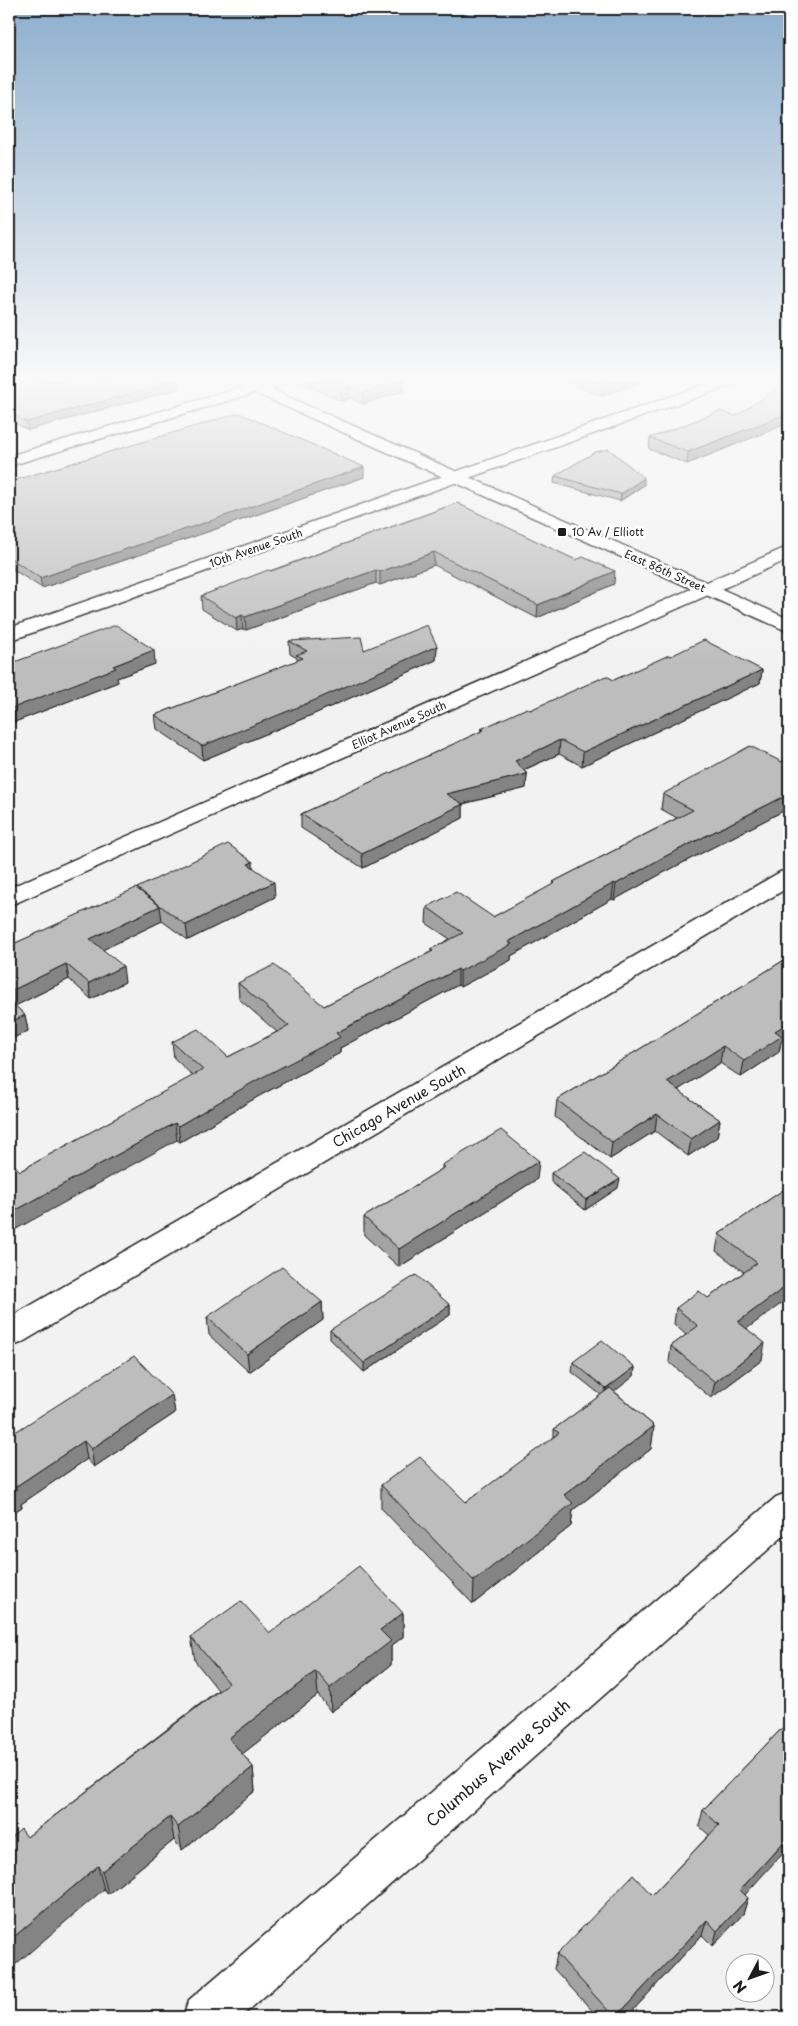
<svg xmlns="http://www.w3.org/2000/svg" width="798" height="2026" viewBox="0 0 798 2026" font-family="'Playpen Sans',sans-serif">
<rect width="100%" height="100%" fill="#f2f2f2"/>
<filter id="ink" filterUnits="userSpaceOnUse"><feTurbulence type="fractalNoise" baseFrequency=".02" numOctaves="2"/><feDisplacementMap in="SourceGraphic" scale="10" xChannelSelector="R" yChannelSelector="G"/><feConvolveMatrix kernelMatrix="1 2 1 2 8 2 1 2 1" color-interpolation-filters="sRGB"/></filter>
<g filter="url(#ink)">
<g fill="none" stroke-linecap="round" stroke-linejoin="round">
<g stroke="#1c1c1c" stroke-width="3">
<g id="street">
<polygon points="263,381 287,381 284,384 9,466 9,456"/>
<polygon points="715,381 737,381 734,384 9,641 9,628"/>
<polygon points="789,546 789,559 18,902 9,905 9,888"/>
<polygon points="789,870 789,887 21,1343 9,1347 9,1318 780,872"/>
<polygon points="789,1492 789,1531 241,2017 183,2017 189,2000 776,1497"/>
</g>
</g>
<g stroke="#1c1c1c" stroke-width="3">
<polygon id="secondary" points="232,381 252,381 789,619 789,632 235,384"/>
</g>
<use href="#street" fill="#fff" fill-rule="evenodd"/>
<use href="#secondary" fill="#fff" fill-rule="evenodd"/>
</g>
<g fill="#a3a3a3" stroke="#1c1c1c">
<polygon points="9,381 178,389 28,430 9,420"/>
<polygon points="297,381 406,381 404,382 404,391 363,404 350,398 341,401"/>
<polygon points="563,381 644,381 602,396"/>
<polygon points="789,381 789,423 687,464 649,449 650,438 736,416"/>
<polygon points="555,476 644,485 620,501 554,483"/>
<polygon points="364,477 213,530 42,588 9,567 9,482"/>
<polygon points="457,503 614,584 537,618 434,565 380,585 376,583 246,630 243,629 237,631 202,609 201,596"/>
<polygon points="289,641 364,650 437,646 436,660 314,714 203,760 157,729 155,715 297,661 297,658 290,654"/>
<polygon points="671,656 762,670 760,683 582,766 559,754 524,770 527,774 526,788 463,804 463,818 363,868 301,828 301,814 480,732 481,729 530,710 614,680"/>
<polygon points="9,664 155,664 117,678 118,682 12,723 9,721"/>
<polygon points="789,758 789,808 661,874 614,900 612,899 511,956 511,960 460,987 458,985 340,1048 340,1053 259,1096 180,1142 177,1140 20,1171 193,1076 174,1058 172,1042 228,1057 277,1032 239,999 238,983 324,1006 431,952 431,949 450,939 426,923 427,907 493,917 553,885 553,882 677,818 661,809 663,794 782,762"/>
<polygon points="254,868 275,897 188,940 162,921 102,950 125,982 91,999 69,979 15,1006 25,1015 28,1031 9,1040 9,946 137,889"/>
<polygon points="786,959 781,1042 779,1052 741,1077 720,1063 678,1090 720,1120 717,1137 688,1156 655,1131 610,1159 555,1117 557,1100"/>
<polygon points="442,1165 537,1179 399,1267 364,1235 364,1217 442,1169"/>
<polygon points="551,1173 618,1188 585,1210 551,1182"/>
<polygon points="789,1186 747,1329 762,1360 711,1398 669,1362 671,1346 686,1335 674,1324 676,1308 708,1298 744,1272 716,1251 719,1234"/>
<polygon points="322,1302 323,1320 249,1372 209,1335 207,1317"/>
<polygon points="450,1305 450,1315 364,1372 330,1339 330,1330"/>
<polygon points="573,1362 635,1367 634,1376 614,1391 654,1426 651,1449 573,1510 571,1526 473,1604 381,1508 381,1485 466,1502 554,1438 554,1429 601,1395 572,1372"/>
<polygon points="172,1395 175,1413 94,1467 87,1459 21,1504 22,1507 9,1515 9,1436"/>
<polygon points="403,1613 403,1637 391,1646 391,1665 331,1712 318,1695 242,1754 253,1767 255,1791 182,1850 174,1840 108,1894 104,1889 27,1837 218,1690 195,1661 191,1637 270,1633"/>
<polygon points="789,1721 745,1895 748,1898 743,1914 713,1946 702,1935 627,2017 598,2017 554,1969 557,1954 652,1895 709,1835 699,1826 703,1810"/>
</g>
<g fill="#848484" stroke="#1c1c1c">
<polygon points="177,381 178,389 28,430 26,422"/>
<polygon points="392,381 406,381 404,382 404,391 363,404 363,393"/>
<polygon points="615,381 644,381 602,396 602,385"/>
<polygon points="350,387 350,398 341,401 341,390"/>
<polygon points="789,413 789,423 687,464 688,452"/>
<polygon points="364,467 364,477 213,530 42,588 40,578"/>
<polygon points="644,478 644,485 620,501 621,494"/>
<polygon points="434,552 434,565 380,585 380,572"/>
<polygon points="376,570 376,583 246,630 245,617"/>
<polygon points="615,571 614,584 537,618 538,605"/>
<polygon points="242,615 243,629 237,631 236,618"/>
<polygon points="437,646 436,660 314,714 203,760 202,746"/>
<polygon points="154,650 155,664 117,678 118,682 12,723 10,709 113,666"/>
<polygon points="762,670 760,683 582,766 583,752"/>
<polygon points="560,740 559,754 514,774 515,761"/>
<polygon points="527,774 526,788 446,808 446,794"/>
<polygon points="789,794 789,808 661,874 614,900 616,884 662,858"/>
<polygon points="463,804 463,818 363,868 362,854"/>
<polygon points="253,862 254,877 248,864"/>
<polygon points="274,882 275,897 188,940 186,925"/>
<polygon points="614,883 612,899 511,956 511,960 460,987 460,971 508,942"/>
<polygon points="160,906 162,921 92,955 90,939"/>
<polygon points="66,964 69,979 9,1009 9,992"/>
<polygon points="123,966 125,982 91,999 89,983"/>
<polygon points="458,969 458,985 340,1048 340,1053 259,1096 180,1142 178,1126 336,1033"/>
<polygon points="25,1015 28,1031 9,1040 9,1023"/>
<polygon points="789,1022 789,1036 781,1042 779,1052 741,1077 744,1061 775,1031"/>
<polygon points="723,1046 720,1063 664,1099 667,1082"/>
<polygon points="657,1114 655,1131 610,1159 612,1142"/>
<polygon points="720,1120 717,1137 688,1156 691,1139"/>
<polygon points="175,1123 177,1140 9,1233 9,1214"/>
<polygon points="539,1161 537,1179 399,1267 399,1249"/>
<polygon points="620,1179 618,1188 585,1210 586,1200"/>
<polygon points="789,1284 789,1298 734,1338 738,1322"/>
<polygon points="322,1302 323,1320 249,1372 247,1354"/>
<polygon points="450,1305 450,1315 364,1372 364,1363"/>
<polygon points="765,1343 762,1360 711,1398 715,1382"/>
<polygon points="635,1367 634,1376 605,1399 606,1389"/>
<polygon points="172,1395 175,1413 94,1467 91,1449"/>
<polygon points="654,1426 651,1449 573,1510 571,1526 473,1604 474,1581 564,1495"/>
<polygon points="84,1441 87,1459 21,1504 22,1507 9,1515 9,1495 15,1487"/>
<polygon points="403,1613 403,1637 391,1646 391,1665 331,1712 330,1688 380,1630"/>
<polygon points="316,1671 318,1695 232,1762 229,1738"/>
<polygon points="253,1767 255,1791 182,1850 178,1827"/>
<polygon points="170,1817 174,1840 108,1894 102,1871"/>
<polygon points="789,1836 789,1846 735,1906 740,1890"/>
<polygon points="98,1866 104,1889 9,1970 9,1941"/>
<polygon points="748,1898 743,1914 713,1946 717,1931"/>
<polygon points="707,1920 702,1935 627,2017 616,2017"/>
</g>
<g fill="#bdbdbd" stroke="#1c1c1c">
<polygon points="9,381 177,381 26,422 9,412"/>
<polygon points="320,381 403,381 363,393 350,387 341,390"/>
<polygon points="591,381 615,381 602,385"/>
<polygon points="787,381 789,381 789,413 688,452 650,438 720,411 736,416"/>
<polygon points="239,413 364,467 213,520 40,578 9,557 9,482"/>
<polygon points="609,449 644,478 621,494 555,476 595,452"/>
<polygon points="457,503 576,560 583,557 615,571 538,605 434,552 380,572 376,570 245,617 242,615 236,618 201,596 268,570 271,571"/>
<polygon points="116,625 154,650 113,666 116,668 10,709 9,708 9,664"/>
<polygon points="427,625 437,646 313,701 202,746 155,715 303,658 296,655 307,651 289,641 361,637 364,650"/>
<polygon points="704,640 762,670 583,752 560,740 515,761 527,774 446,794 463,804 362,854 301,814 484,730 481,729 527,708 530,710 606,676 614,680 669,655 671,656"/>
<polygon points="750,746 782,762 789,758 789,794 662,858 616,884 614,883 508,942 512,944 460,971 458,969 336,1033 340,1037 257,1080 178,1126 175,1123 9,1214 9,1159 20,1171 203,1070 172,1042 198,1029 228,1057 289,1026 238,983 274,965 324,1006 433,951 431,949 463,933 427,907 456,892 493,917 555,883 553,882 693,810 663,794"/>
<polygon points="228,844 253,862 248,864 274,882 186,925 137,888"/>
<polygon points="136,888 160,906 90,939 123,966 89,983 66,964 9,992 9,946"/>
<polygon points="786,959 788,961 789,960 789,1022 775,1031 782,1036 744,1061 723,1046 667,1082 720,1120 691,1139 657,1114 612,1142 557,1100"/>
<polygon points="9,1000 25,1015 9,1023"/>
<polygon points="501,1130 539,1161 399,1249 364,1217 445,1167 442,1165"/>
<polygon points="585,1152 620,1179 586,1200 551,1173"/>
<polygon points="789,1186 789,1284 738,1322 765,1343 715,1382 671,1346 698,1326 676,1308 699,1291 708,1298 757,1263 719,1234"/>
<polygon points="282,1267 322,1302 247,1354 207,1317"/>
<polygon points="416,1275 450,1305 364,1363 330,1330"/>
<polygon points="602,1340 635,1367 606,1389 573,1362"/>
<polygon points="134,1356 172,1395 91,1449 84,1441 15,1487 17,1489 9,1495 9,1436"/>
<polygon points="610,1388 654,1426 564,1495 573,1503 474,1581 381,1485 420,1457 466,1502 559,1433 554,1429"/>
<polygon points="359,1566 403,1613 380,1630 391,1641 330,1688 316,1671 229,1738 253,1767 178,1827 170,1817 102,1871 98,1866 9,1941 9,1840 21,1829 27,1837 229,1683 191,1637 241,1601 270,1633"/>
<polygon points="789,1721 789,1836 740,1890 748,1898 717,1931 707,1920 616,2017 614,2017 557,1954 633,1875 652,1895 719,1825 703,1810"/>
</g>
</g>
<linearGradient id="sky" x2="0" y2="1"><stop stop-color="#8eafce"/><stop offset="0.57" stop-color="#f9f9f9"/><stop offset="1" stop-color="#f9f9f9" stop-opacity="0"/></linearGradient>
<rect width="798" height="665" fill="url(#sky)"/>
<rect fill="#1c1c1c" stroke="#fff" stroke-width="2" x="557" y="527" width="10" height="10" rx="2.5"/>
<g text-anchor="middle" stroke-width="5" stroke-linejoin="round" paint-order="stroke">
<g font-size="11" fill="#1c1c1c" stroke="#fff" text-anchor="start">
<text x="572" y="536">10 Av / Elliott</text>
</g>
<g font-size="11" fill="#1c1c1c" stroke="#fff">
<text transform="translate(256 548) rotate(-19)" y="4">10th Avenue South</text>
<text transform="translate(665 571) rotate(24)" y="4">East 86th Street</text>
<text transform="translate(399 725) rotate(-24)" y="4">Elliot Avenue South</text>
</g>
<g font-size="14" fill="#1c1c1c" stroke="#fff">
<text transform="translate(399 1106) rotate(-30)" y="5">Chicago Avenue South</text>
</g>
<g font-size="16" fill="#1c1c1c" stroke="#fff">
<text transform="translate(498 1763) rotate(-41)" y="6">Columbus Avenue South</text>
</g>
</g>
<rect width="798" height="2026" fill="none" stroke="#fff" stroke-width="30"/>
<rect x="15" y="15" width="768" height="1996" fill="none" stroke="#1c1c1c" stroke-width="2" filter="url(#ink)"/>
<g transform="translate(750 1978) rotate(229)"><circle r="24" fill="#ffffff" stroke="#a4a4a4"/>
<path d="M0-4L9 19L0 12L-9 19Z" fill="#1c1c1c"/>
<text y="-8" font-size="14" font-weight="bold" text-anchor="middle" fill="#1c1c1c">N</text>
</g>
</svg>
